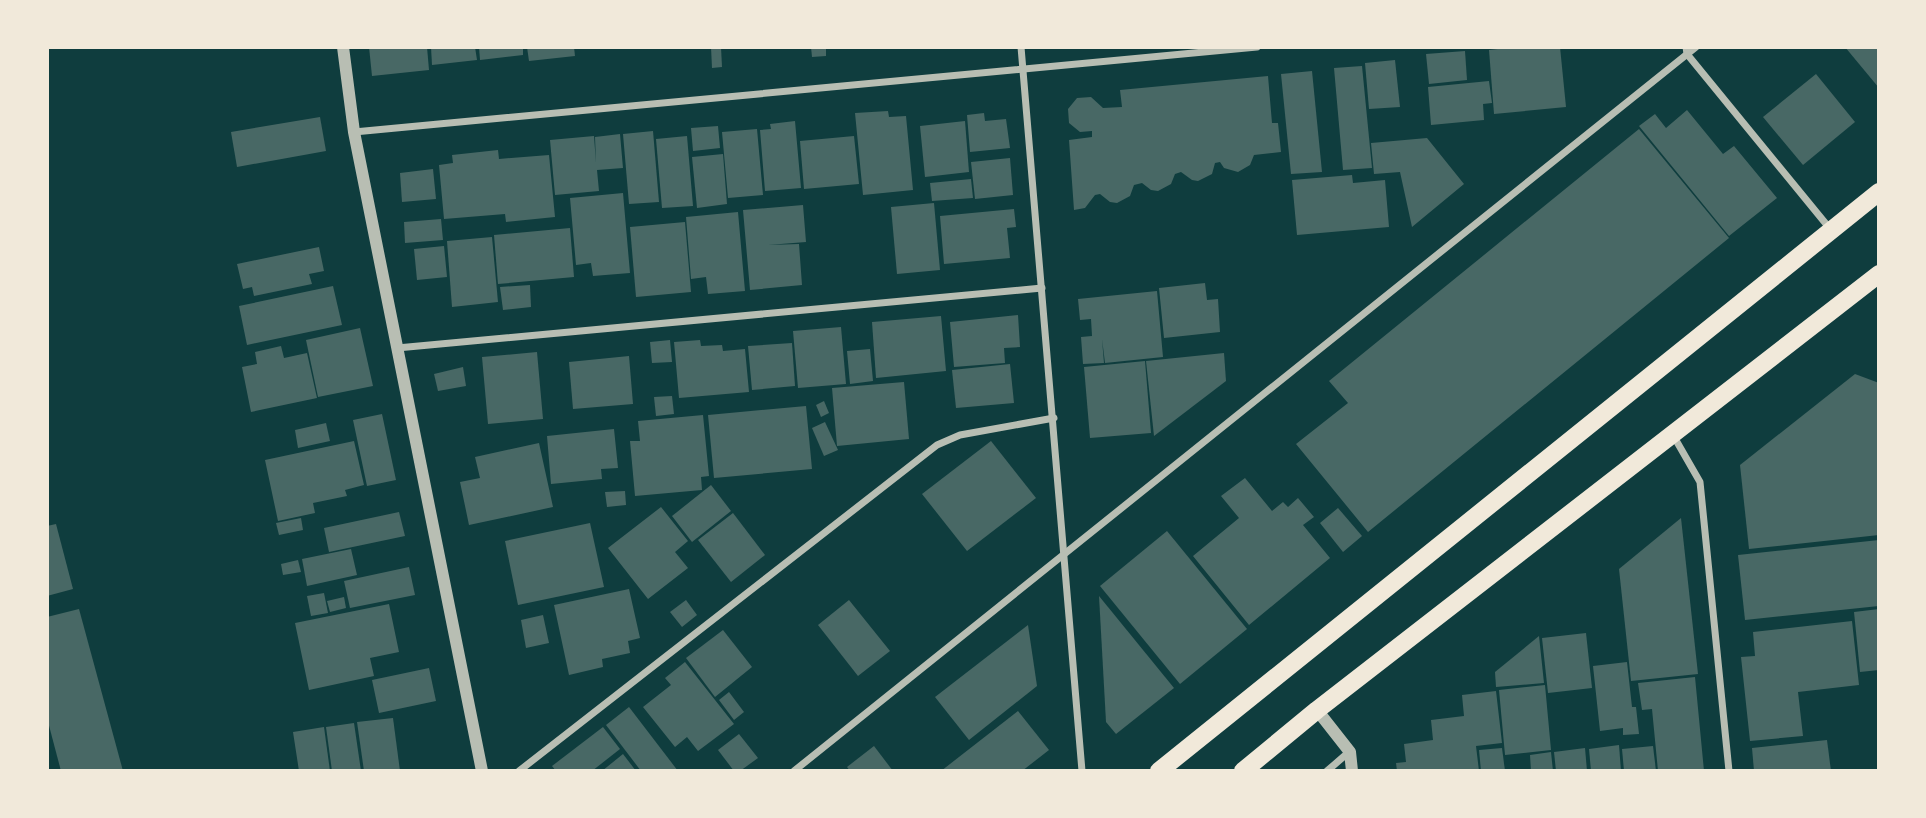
<svg xmlns="http://www.w3.org/2000/svg" width="1926" height="818" viewBox="0 0 1926 818" font-family="Karla,sans-serif">
<rect width="100%" height="100%" fill="#0f3d3e"/>
<g fill="#486865">
<polygon points="369,47 427,47 429,70 372,76"/>
<polygon points="431,47 475,47 477,60 432,65"/>
<polygon points="479,47 523,47 523,55 480,60"/>
<polygon points="527,47 574,47 575,56 529,61"/>
<polygon points="711,47 721,47 722,67 712,68"/>
<polygon points="811,47 826,47 826,56 812,57"/>
<polygon points="1515,47 1560,47 1566,107 1494,114 1489,50"/>
<polygon points="1845,47 1879,47 1879,88"/>
<polygon points="1465,51 1467,80 1429,84 1426,54"/>
<polygon points="1395,60 1400,107 1369,109 1365,63"/>
<polygon points="1362,66 1372,168 1343,170 1334,68"/>
<polygon points="1312,71 1322,172 1291,174 1281,74"/>
<polygon points="1816,74 1855,122 1803,165 1763,117"/>
<polygon points="1268,76 1272,123 1278,123 1281,152 1254,155 1250,165 1238,172 1224,168 1220,162 1215,163 1212,174 1198,181 1192,180 1181,172 1175,174 1171,184 1158,191 1151,190 1142,183 1134,185 1130,196 1117,203 1110,202 1100,194 1095,195 1085,208 1074,210 1069,140 1092,137 1092,131 1080,132 1069,123 1068,109 1077,98 1091,97 1103,108 1122,107 1120,90"/>
<polygon points="1489,81 1492,103 1483,104 1484,120 1431,125 1428,87"/>
<polygon points="1687,110 1723,154 1734,146 1777,198 1729,236 1639,126 1655,114 1666,128"/>
<polygon points="888,111 889,117 906,116 913,190 863,195 855,113"/>
<polygon points="984,113 985,121 1006,119 1010,148 970,152 967,115"/>
<polygon points="320,117 326,151 237,167 231,132"/>
<polygon points="795,121 801,188 765,191 760,130 771,129 770,124"/>
<polygon points="965,121 969,172 925,177 920,126"/>
<polygon points="718,126 720,148 693,151 691,128"/>
<polygon points="757,129 763,195 728,198 722,132"/>
<polygon points="1639,129 1729,238 1368,532 1296,444 1348,403 1329,381"/>
<polygon points="653,131 659,202 629,204 623,134"/>
<polygon points="620,134 623,168 597,170 599,191 555,195 550,140 594,136 596,163 595,137"/>
<polygon points="687,136 693,206 662,208 656,139"/>
<polygon points="854,136 859,184 804,189 800,141"/>
<polygon points="1427,138 1464,184 1412,227 1400,172 1374,174 1371,143"/>
<polygon points="498,150 499,159 549,155 555,217 506,222 505,214 444,219 439,165 453,163 452,155"/>
<polygon points="723,154 727,204 697,208 692,157"/>
<polygon points="1010,158 1013,195 975,199 971,162"/>
<polygon points="433,169 436,199 402,202 400,173"/>
<polygon points="1352,175 1353,183 1385,180 1389,227 1297,235 1292,180"/>
<polygon points="971,179 973,198 932,201 930,183"/>
<polygon points="623,193 630,273 593,276 591,263 576,265 570,198"/>
<polygon points="934,203 940,270 897,274 891,207"/>
<polygon points="803,205 806,242 768,245 799,244 802,285 750,290 743,210"/>
<polygon points="1014,209 1016,227 1007,228 1010,258 944,264 940,216"/>
<polygon points="738,212 745,291 708,294 706,277 691,279 686,217"/>
<polygon points="441,219 443,240 405,243 404,222"/>
<polygon points="685,222 691,292 636,297 630,227"/>
<polygon points="570,228 574,277 498,284 494,235"/>
<polygon points="492,237 498,302 452,307 447,241"/>
<polygon points="444,246 447,277 417,280 414,249"/>
<polygon points="319,247 324,271 309,274 312,284 254,296 252,287 243,289 237,264"/>
<polygon points="1205,283 1207,300 1218,299 1220,332 1164,338 1159,288"/>
<polygon points="530,285 531,307 503,310 500,287"/>
<polygon points="333,286 342,325 247,345 239,306"/>
<polygon points="1157,291 1163,357 1105,363 1102,339 1104,363 1083,364 1081,337 1092,336 1091,319 1080,320 1078,299"/>
<polygon points="1018,315 1020,347 1004,348 1005,363 954,367 950,322"/>
<polygon points="941,316 946,371 876,378 872,322"/>
<polygon points="841,327 846,384 798,388 793,331"/>
<polygon points="360,328 373,386 318,397 306,340"/>
<polygon points="670,340 672,362 652,363 650,342"/>
<polygon points="700,340 701,346 722,345 723,351 745,349 749,392 679,398 674,342"/>
<polygon points="792,343 795,386 752,390 748,346"/>
<polygon points="281,346 284,358 307,353 317,398 251,412 242,367 257,364 255,352"/>
<polygon points="870,349 873,381 850,384 847,351"/>
<polygon points="537,352 543,419 488,424 482,357"/>
<polygon points="1224,353 1226,381 1154,436 1146,361"/>
<polygon points="629,356 633,404 573,409 569,362"/>
<polygon points="1145,361 1151,433 1090,438 1084,367"/>
<polygon points="1010,364 1014,403 956,408 952,370"/>
<polygon points="463,367 466,386 438,391 434,374"/>
<polygon points="1855,374 1879,383 1879,535 1749,549 1740,465"/>
<polygon points="904,382 909,439 837,446 832,388"/>
<polygon points="672,396 674,414 656,416 654,397"/>
<polygon points="824,401 829,413 821,417 816,405"/>
<polygon points="806,406 812,469 714,478 708,415"/>
<polygon points="382,414 396,480 367,486 353,420"/>
<polygon points="703,415 709,476 701,477 702,490 635,496 630,441 640,441 638,421"/>
<polygon points="825,422 838,450 824,456 812,428"/>
<polygon points="326,423 330,441 298,448 295,430"/>
<polygon points="614,429 618,468 601,469 602,479 551,484 547,436"/>
<polygon points="354,441 364,485 345,490 347,496 313,503 315,513 278,521 265,460"/>
<polygon points="991,441 1036,498 967,551 922,494"/>
<polygon points="539,443 553,507 469,525 460,482 480,478 475,457"/>
<polygon points="1245,478 1272,511 1283,502 1288,507 1298,498 1314,517 1303,525 1330,558 1249,625 1193,556 1239,518 1221,496"/>
<polygon points="711,485 731,511 692,542 672,516"/>
<polygon points="625,491 626,505 607,507 605,492"/>
<polygon points="661,507 688,541 675,552 688,568 648,599 608,548"/>
<polygon points="1338,508 1362,536 1343,552 1320,523"/>
<polygon points="399,512 405,536 329,552 324,528"/>
<polygon points="733,513 765,555 731,582 698,540"/>
<polygon points="301,518 303,530 279,535 276,523"/>
<polygon points="1681,518 1698,674 1631,681 1619,569"/>
<polygon points="590,523 604,587 518,605 505,541"/>
<polygon points="56,524 73,589 47,596 47,526"/>
<polygon points="1167,531 1247,629 1180,684 1100,586"/>
<polygon points="1879,540 1879,606 1745,620 1738,555"/>
<polygon points="351,549 357,575 307,586 302,559"/>
<polygon points="298,560 301,572 283,575 281,564"/>
<polygon points="409,567 415,595 350,608 344,581"/>
<polygon points="629,589 640,638 628,641 630,653 602,659 603,667 569,675 554,605"/>
<polygon points="324,593 328,613 311,616 307,596"/>
<polygon points="1099,596 1174,688 1116,734 1106,722"/>
<polygon points="344,597 346,608 330,612 327,601"/>
<polygon points="686,600 697,615 682,627 670,612"/>
<polygon points="849,600 890,651 858,676 818,625"/>
<polygon points="389,604 399,652 370,658 374,676 309,690 295,623"/>
<polygon points="79,609 123,771 61,771 47,718 47,617"/>
<polygon points="1879,609 1879,670 1860,672 1854,612"/>
<polygon points="543,615 549,643 526,648 521,620"/>
<polygon points="1852,621 1859,685 1798,692 1803,736 1750,741 1741,657 1755,656 1753,632"/>
<polygon points="1028,625 1037,686 969,740 935,697"/>
<polygon points="723,630 752,667 715,697 686,658"/>
<polygon points="1586,633 1592,688 1548,693 1542,638"/>
<polygon points="1539,636 1544,683 1496,687 1495,672"/>
<polygon points="685,662 734,724 698,751 687,737 675,747 643,707 671,685 665,678"/>
<polygon points="1627,662 1632,707 1636,707 1639,734 1623,735 1623,728 1600,731 1593,666"/>
<polygon points="429,668 436,701 379,713 372,680"/>
<polygon points="1695,677 1704,771 1658,771 1652,709 1642,710 1638,683"/>
<polygon points="1545,685 1551,750 1505,755 1499,690"/>
<polygon points="1496,691 1502,743 1476,746 1479,771 1397,771 1396,763 1406,762 1404,744 1433,740 1431,720 1464,716 1462,695"/>
<polygon points="729,692 744,712 734,720 719,700"/>
<polygon points="629,707 678,771 641,771 606,725"/>
<polygon points="1018,711 1049,750 1022,771 941,771"/>
<polygon points="393,718 400,771 364,771 357,722"/>
<polygon points="354,723 361,771 332,771 326,727"/>
<polygon points="324,727 330,771 299,771 293,732"/>
<polygon points="603,727 620,749 592,771 556,771 552,766"/>
<polygon points="739,734 758,758 740,771 734,771 718,750"/>
<polygon points="1827,740 1831,771 1754,771 1752,748"/>
<polygon points="1619,745 1621,771 1591,771 1589,749"/>
<polygon points="874,746 893,771 850,771 847,767"/>
<polygon points="1653,746 1656,771 1624,771 1622,749"/>
<polygon points="1502,748 1505,771 1481,771 1479,750"/>
<polygon points="1585,748 1587,771 1556,771 1554,752"/>
<polygon points="1551,752 1553,771 1531,771 1530,755"/>
<polygon points="623,754 636,771 602,771"/>
</g>
<g fill="none" stroke-linecap="round" stroke-linejoin="round">
<g stroke="#b8beb3" stroke-width="7">
<polyline points="1021,47 1082,771"/>
<polyline points="1686,47 1687,54 1831,230"/>
<polyline points="354,132 1257,47"/>
<polyline points="397,348 1042,288"/>
<polyline points="1673,435 1700,482 1729,771"/>
<polyline points="519,771 937,445 960,435 1054,418"/>
<polyline points="794,771 1696,47"/>
<polyline points="1327,771 1349,752"/>
</g>
<g stroke="#b8beb3" stroke-width="12">
<polyline points="343,47 354,132 482,771"/>
<polyline points="1317,710 1350,752 1352,771"/>
</g>
<g stroke="#f1e9da" stroke-width="18">
<polyline points="1159,771 1879,192"/>
<polyline points="1243,771 1317,710 1879,274"/>
</g>
</g>
<rect width="1926" height="818" fill="none" stroke="#f1e9da" stroke-width="98"/>
</svg>
